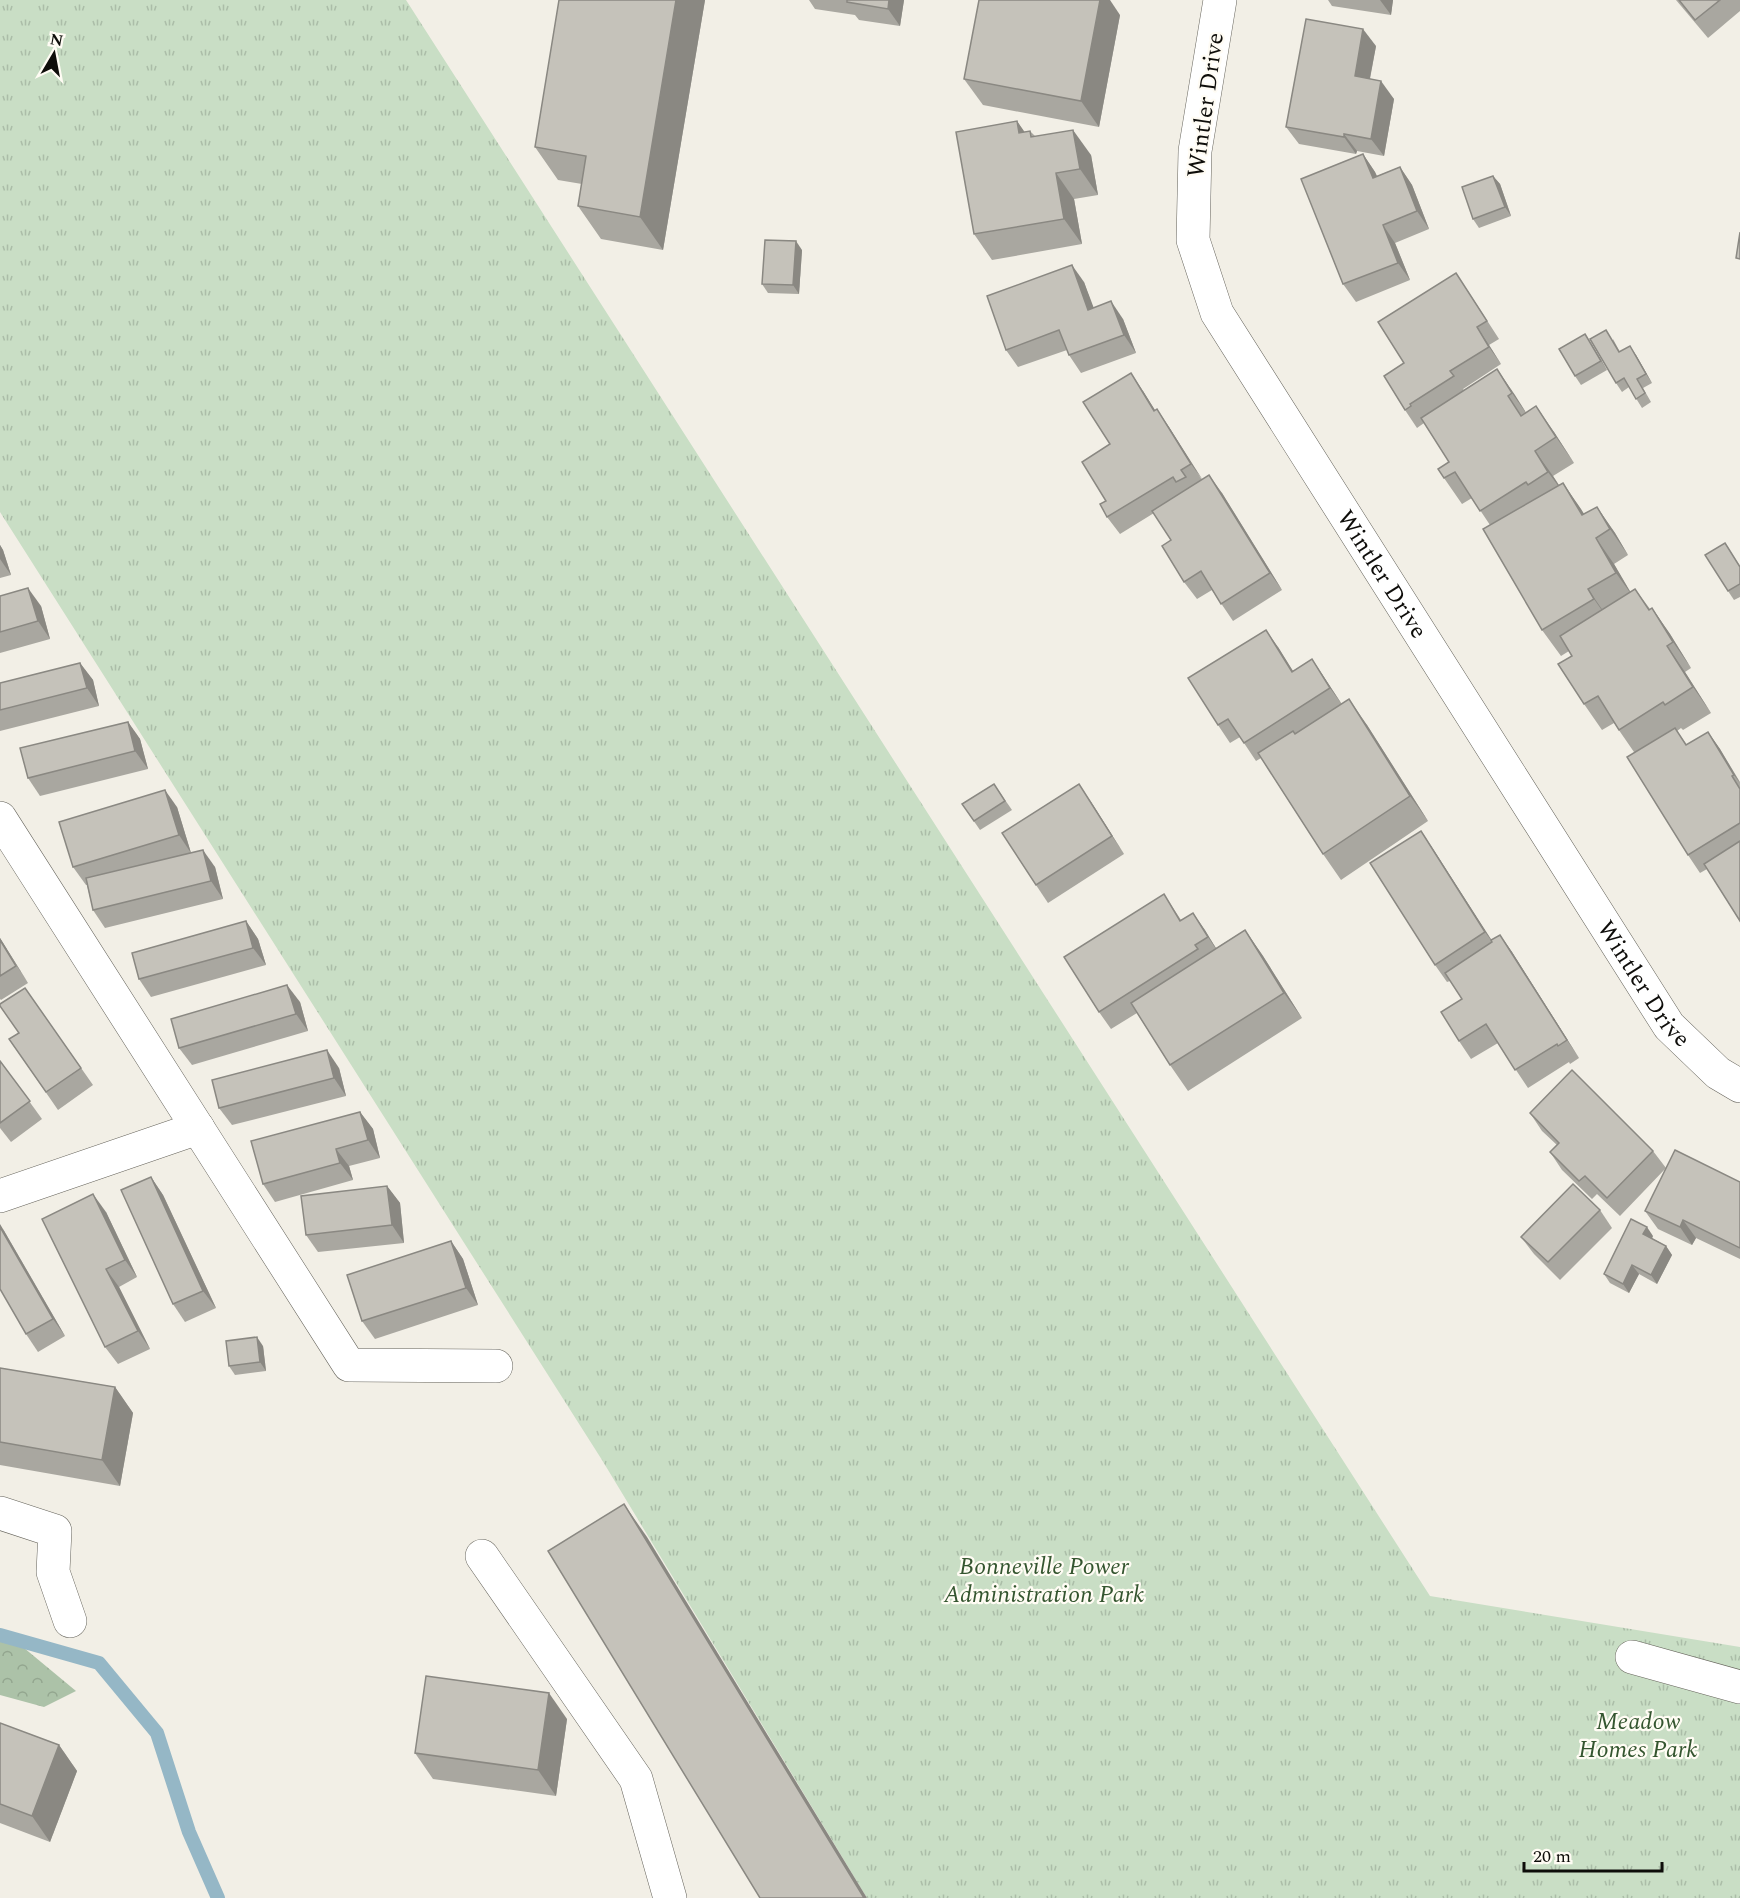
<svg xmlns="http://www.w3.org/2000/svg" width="1740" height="1898" viewBox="0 0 1740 1898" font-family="Spectral,serif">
<defs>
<pattern id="forest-crowns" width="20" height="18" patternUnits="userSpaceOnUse" patternTransform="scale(1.5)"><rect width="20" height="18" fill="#acc2a8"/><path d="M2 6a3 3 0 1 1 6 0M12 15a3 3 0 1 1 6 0" fill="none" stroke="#93a68f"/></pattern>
<pattern id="park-tufts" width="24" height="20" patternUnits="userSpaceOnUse" patternTransform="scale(1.5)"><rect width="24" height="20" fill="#c9dec5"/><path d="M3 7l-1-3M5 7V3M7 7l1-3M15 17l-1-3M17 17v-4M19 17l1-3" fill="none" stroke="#abbda8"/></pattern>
</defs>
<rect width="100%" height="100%" fill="#f2efe6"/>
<polygon fill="url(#forest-crowns)" points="0,1628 76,1691 44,1707 0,1695"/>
<polygon fill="url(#park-tufts)" points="0,0 406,0 1430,1596 1740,1647 1740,1898 867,1898 602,1460 0,512"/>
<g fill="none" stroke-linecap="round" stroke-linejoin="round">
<polyline stroke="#95b7c6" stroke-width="14" points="0,1635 99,1663 157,1733 189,1832 218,1898"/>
<g stroke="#66645c" stroke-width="34">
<g id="minor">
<path id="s1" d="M1220 0 1195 151 1193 240 1217 313 1669 1026 1718 1073 1740 1086"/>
<polyline points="0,818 349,1365 496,1366"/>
<polyline points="0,1196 198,1128"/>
<polyline points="0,1513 55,1531 53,1572 70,1621"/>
<polyline points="482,1556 636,1779 670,1898"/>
<polyline points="1632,1657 1740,1687"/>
</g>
</g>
<use href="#minor" stroke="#fff" stroke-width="33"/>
</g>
<g fill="#a9a7a0">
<polygon points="559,0 705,0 663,250 601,239 578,206 582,184 558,180 535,147"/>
<polygon points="809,0 904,0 900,26 859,20 855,15 815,9"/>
<polygon points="1328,0 1393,0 1391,15 1332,6"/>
<polygon points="1676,0 1740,0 1740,11 1708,38"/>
<polygon points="1120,15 1099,127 983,105 964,79"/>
<polygon points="1376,46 1370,79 1394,99 1384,156 1357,151 1356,154 1299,144 1286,127"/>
<polygon points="1017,121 1024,132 1030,131 1035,136 1091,155 1098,195 1074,199 1082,244 992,260 974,234"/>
<polygon points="1363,154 1375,172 1377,176 1400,167 1412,185 1429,229 1395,243 1410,280 1356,302 1343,284"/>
<polygon points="1493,176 1500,184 1511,216 1479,228 1473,219"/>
<polygon points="802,250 799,294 768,293 762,284"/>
<polygon points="1084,282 1093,308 1123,319 1136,353 1081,373 1069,355 1067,350 1018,367 1006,350"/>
<polygon points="1468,291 1499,339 1489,345 1501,364 1463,389 1464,390 1497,369 1526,413 1554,432 1574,463 1553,476 1559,485 1563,483 1584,514 1597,507 1615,533 1628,555 1614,564 1630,592 1635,589 1650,609 1652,608 1670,634 1691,668 1685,672 1711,713 1683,730 1681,728 1677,731 1687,745 1708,732 1720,749 1740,782 1740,921 1707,869 1700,873 1688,855 1634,752 1614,723 1602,730 1584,704 1572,656 1569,651 1561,656 1542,630 1490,525 1472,498 1462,504 1444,478 1449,462 1424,423 1417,428 1405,410 1404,363"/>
<polygon points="1613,339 1620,352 1636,355 1652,383 1643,388 1651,402 1642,408 1629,387 1622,392 1616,383"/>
<polygon points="1591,343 1607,370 1581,385 1575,376"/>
<polygon points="1143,391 1155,410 1169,427 1202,480 1222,493 1282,590 1233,621 1212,590 1197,599 1184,582 1171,540 1154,513 1120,534 1107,517 1106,501 1110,444"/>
<polygon points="1725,543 1740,566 1740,597 1734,600 1728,591"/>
<polygon points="0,545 3,550 11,575 0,578"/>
<polygon points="0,596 41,606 50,639 0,653"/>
<polygon points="1278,647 1293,671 1312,659 1341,703 1367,725 1428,821 1341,880 1323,854 1261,758 1256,761 1240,737 1230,743 1218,725"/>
<polygon points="80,663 93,680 99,706 0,731 0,683"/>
<polygon points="128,722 140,739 148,769 40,796 28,778"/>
<polygon points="994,784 1012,810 980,830 962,804"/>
<polygon points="1091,802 1124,854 1048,903 1036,885"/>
<polygon points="177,807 191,853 215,867 223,899 105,928 93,910 87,885 86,885 73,867"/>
<polygon points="1421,831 1433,849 1491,940 1500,935 1512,952 1579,1058 1570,1064 1569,1062 1528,1088 1498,1043 1471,1059 1459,1041 1462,999 1450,981 1447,982 1435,965"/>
<polygon points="1164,894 1181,920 1193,913 1216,948 1245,930 1263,956 1302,1018 1188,1091 1170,1065 1137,1013 1111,1029 1099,1012"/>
<polygon points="246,921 258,939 266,965 151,997 139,979"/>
<polygon points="0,938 28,983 1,1000 0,999"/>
<polygon points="25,988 93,1085 58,1110 9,1039 19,1033"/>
<polygon points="300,1002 308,1031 192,1065 179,1048"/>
<polygon points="0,1061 42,1119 11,1142 0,1128"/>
<polygon points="339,1068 346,1096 232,1125 219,1108"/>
<polygon points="360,1112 373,1129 380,1158 349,1166 353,1180 275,1202 263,1184"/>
<polygon points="1530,1113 1653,1151 1666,1168 1620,1216 1597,1194 1592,1199 1562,1170 1550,1152 1557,1145 1542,1131"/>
<polygon points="151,1177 163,1195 216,1308 185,1322 173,1304"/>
<polygon points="1740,1182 1740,1259 1696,1238 1692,1245 1658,1229 1645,1211"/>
<polygon points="387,1186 400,1203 404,1243 318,1252 306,1235"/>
<polygon points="1600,1210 1612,1228 1560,1280 1534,1254 1521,1237"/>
<polygon points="106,1212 137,1277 119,1287 150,1349 118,1364 105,1347"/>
<polygon points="3,1229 65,1336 38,1352 26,1334"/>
<polygon points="1653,1236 1652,1238 1666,1246 1672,1255 1657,1284 1639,1274 1629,1293 1610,1283 1604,1274"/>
<polygon points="451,1241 463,1259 478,1305 375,1339 362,1321"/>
<polygon points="263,1346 266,1371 235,1375 229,1366"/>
<polygon points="0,1368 115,1387 133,1413 120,1486 0,1465"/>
<polygon points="567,1719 556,1796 433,1779 415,1753"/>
<polygon points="0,1723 59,1745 77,1771 50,1842 0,1823"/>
</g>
<g fill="#8a8882">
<polygon points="676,0 705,0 663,250 640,217"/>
<polygon points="889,0 904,0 900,26 888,9"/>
<polygon points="1100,0 1110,0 1120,15 1099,127 1081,101"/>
<polygon points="1380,0 1393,0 1391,15"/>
<polygon points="1363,29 1376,46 1367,93 1355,76"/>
<polygon points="1381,81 1394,99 1384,156 1371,139"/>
<polygon points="1017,121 1035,147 1019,133"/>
<polygon points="1073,130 1091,155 1098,195 1080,169"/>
<polygon points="1344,134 1357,151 1356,154 1344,137"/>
<polygon points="1363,154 1375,172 1385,195 1373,178"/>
<polygon points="1400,167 1412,185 1429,229 1417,211"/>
<polygon points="1056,173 1074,199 1082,244 1064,219"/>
<polygon points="1493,176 1500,184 1511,216 1505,207"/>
<polygon points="1383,225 1395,243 1410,280 1398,263"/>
<polygon points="796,241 802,250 799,294 793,285"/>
<polygon points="1072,265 1084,282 1101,327 1088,310"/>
<polygon points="1111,301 1123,319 1136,353 1124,335"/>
<polygon points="1477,327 1489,345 1501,364 1489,347"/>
<polygon points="1585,334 1591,343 1607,370 1601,361"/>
<polygon points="1630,346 1636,355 1652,383 1646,374"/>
<polygon points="1497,369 1515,395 1530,419 1512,393"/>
<polygon points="1131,373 1143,391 1166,428 1154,411"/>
<polygon points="1536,406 1554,432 1574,463 1556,437"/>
<polygon points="1157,409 1169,427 1204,482 1191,464"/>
<polygon points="1535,451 1553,476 1567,498 1548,472"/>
<polygon points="1209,475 1222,493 1282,590 1270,573"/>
<polygon points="1563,483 1581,509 1598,537 1582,515"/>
<polygon points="1597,507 1615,533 1628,555 1610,529"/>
<polygon points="1596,538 1614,564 1634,598 1616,573"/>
<polygon points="0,545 3,550 11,575 0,559"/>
<polygon points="28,588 41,606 50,639 38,621"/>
<polygon points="1588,589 1606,615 1612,625 1594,599"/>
<polygon points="1652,608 1670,634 1691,668 1673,642"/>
<polygon points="1266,630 1278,647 1304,689 1292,672"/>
<polygon points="1667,646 1685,672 1711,713 1693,687"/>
<polygon points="1312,659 1324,677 1343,706 1330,688"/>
<polygon points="80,663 93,680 99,706 87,688"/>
<polygon points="1349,699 1367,725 1428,821 1410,796"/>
<polygon points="128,722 140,739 148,769 135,751"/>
<polygon points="1708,732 1720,749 1740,783 1734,775"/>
<polygon points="1079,784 1091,802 1124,854 1112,836"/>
<polygon points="165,790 177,807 191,853 179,835"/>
<polygon points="1421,831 1433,849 1498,950 1485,932"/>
<polygon points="203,850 215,867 223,899 211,881"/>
<polygon points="1193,913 1205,930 1220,955 1208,937"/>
<polygon points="246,921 258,939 266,965 253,948"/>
<polygon points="1245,930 1263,956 1302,1018 1284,993"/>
<polygon points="1500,935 1512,952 1579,1058 1567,1040"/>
<polygon points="0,938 28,983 0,940"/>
<polygon points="287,985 300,1002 308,1031 296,1014"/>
<polygon points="327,1050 339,1068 346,1096 334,1078"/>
<polygon points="360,1112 373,1129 380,1158 368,1140"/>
<polygon points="336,1149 349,1166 353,1180 340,1163"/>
<polygon points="151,1177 163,1195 216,1308 203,1291"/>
<polygon points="387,1186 400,1203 404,1243 392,1225"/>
<polygon points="93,1194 106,1212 137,1277 125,1260"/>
<polygon points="1683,1220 1696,1238 1692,1245 1680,1227"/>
<polygon points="0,1224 3,1229 65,1336 53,1319 0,1227"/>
<polygon points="1647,1227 1653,1236 1650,1243 1643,1234"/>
<polygon points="451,1241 463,1259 478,1305 466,1288"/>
<polygon points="1666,1246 1672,1255 1657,1284 1651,1275"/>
<polygon points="1632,1265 1639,1274 1629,1293 1623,1284"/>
<polygon points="106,1269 119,1287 150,1349 138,1331"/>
<polygon points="257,1337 263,1346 266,1371 260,1362"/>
<polygon points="115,1387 133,1413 120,1486 102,1460"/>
<polygon points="624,1504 647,1537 867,1898 864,1898"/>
<polygon points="549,1693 567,1719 556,1796 538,1770"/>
<polygon points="59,1745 77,1771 50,1842 32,1816"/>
</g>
<g fill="#c5c2ba" stroke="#8a8882" stroke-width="1.5">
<polygon points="559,0 676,0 640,217 578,206 586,156 535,147"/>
<polygon points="847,0 889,0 888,9 847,2"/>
<polygon points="979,0 1100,0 1081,101 964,79"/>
<polygon points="1679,0 1720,0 1695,20"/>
<polygon points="1306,19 1363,29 1355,76 1381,81 1371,139 1344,134 1344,137 1286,127"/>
<polygon points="1017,121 1019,133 1030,131 1031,137 1073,130 1080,169 1056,173 1064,219 974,234 956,132"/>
<polygon points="1363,154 1373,178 1400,167 1417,211 1383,225 1398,263 1343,284 1301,179"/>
<polygon points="1493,176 1505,207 1473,219 1462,187"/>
<polygon points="1740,232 1740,259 1736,258"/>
<polygon points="765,240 796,241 793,285 762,284"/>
<polygon points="1072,265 1088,310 1111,301 1124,335 1069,355 1059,330 1006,350 987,296"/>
<polygon points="1456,273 1487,321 1477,327 1489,347 1450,371 1454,376 1410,404 1411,406 1405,410 1384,376 1404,363 1378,322"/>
<polygon points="1606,330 1619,352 1630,346 1646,374 1637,379 1645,393 1636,399 1624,378 1616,383 1590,339"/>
<polygon points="1585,334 1601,361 1575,376 1559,349"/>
<polygon points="1497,369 1512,393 1508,396 1521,416 1536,406 1556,437 1535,451 1548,472 1528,485 1526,482 1480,511 1455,472 1444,478 1438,469 1449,462 1421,418"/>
<polygon points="1131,373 1154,411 1157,409 1191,464 1181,470 1186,477 1176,482 1173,477 1107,517 1100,504 1106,501 1082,462 1110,444 1083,402"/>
<polygon points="1209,475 1270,573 1221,604 1201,571 1184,582 1162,546 1171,540 1152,511"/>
<polygon points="1563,483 1582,515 1597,507 1610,529 1596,538 1616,573 1588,589 1594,599 1542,630 1483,529"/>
<polygon points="1725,543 1740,567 1740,584 1728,591 1705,555"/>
<polygon points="28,588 38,621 0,632 0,596"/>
<polygon points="1635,589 1649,610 1652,608 1673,642 1667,646 1693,687 1665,705 1663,702 1619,730 1598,696 1584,704 1558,664 1572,656 1560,636"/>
<polygon points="1266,630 1292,672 1312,659 1330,688 1244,743 1228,719 1218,725 1188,678"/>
<polygon points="80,663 87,688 0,710 0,683"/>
<polygon points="1349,699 1410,796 1323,854 1258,753 1293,731 1295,734"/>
<polygon points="128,722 135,751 28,778 20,748"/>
<polygon points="1675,728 1686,745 1708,732 1734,775 1732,776 1740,789 1740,823 1688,855 1627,757"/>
<polygon points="994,784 1005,801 974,821 962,804"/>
<polygon points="1079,784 1112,836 1036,885 1002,833"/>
<polygon points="165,790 179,835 73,867 59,822"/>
<polygon points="1421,831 1485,932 1435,965 1370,863"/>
<polygon points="1740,841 1740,921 1704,864"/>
<polygon points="203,850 211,881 93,910 86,878"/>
<polygon points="1164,894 1180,921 1193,913 1208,937 1195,945 1198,949 1099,1012 1064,957"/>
<polygon points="246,921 253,948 139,979 132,953"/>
<polygon points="1245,930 1284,993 1170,1065 1131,1003"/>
<polygon points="1500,935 1567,1040 1558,1046 1557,1044 1515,1070 1486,1024 1459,1041 1441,1012 1462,999 1445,973 1492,942 1491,940"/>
<polygon points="0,940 16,966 0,976"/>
<polygon points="287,985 296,1014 179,1048 171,1019"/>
<polygon points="25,988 81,1068 46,1092 9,1039 19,1033 0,1006 0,1004"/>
<polygon points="327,1050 334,1078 219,1108 212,1080"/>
<polygon points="0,1061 30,1101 0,1123"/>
<polygon points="1572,1070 1653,1151 1607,1198 1585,1176 1579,1181 1550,1152 1559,1143 1530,1113"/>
<polygon points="360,1112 368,1140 336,1149 340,1163 263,1184 251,1141"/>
<polygon points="1675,1150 1740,1182 1740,1248 1683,1220 1680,1227 1645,1211"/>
<polygon points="151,1177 203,1291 173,1304 121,1190"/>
<polygon points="1573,1184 1600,1210 1548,1262 1521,1237"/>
<polygon points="387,1186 392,1225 306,1235 301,1196"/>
<polygon points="93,1194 125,1260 106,1269 138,1331 105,1347 42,1219"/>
<polygon points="1631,1219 1647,1227 1643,1234 1666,1246 1651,1275 1632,1265 1623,1284 1604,1274"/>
<polygon points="0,1227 53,1319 26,1334 0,1289"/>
<polygon points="451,1241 466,1288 362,1321 347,1275"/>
<polygon points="257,1337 260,1362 229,1366 226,1341"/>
<polygon points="0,1368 115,1387 102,1460 0,1442"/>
<polygon points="624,1504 864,1898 760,1898 548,1551"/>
<polygon points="426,1676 549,1693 538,1770 415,1753"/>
<polygon points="0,1723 59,1745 32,1816 0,1804"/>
</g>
<g text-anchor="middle" stroke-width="4.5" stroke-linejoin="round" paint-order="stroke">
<g font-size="24" fill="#0e0d0a" stroke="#fffcf4">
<text transform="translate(1205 105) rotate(-82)" y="8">Wintler Drive</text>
<text dy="8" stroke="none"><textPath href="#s1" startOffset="628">Wintler Drive</textPath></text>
<text dy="8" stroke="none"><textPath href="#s1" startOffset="1114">Wintler Drive</textPath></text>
</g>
<g font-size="24" font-style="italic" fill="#34552f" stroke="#fffcf4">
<text x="1044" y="1574">Bonneville Power<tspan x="1044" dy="28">Administration Park</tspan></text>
<text x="1638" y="1729">Meadow<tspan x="1638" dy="28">Homes Park</tspan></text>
</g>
</g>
<g transform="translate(54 54) rotate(10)" stroke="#fffcf4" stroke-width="4.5" paint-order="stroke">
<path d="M0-4.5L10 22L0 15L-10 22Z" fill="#0e0d0a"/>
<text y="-9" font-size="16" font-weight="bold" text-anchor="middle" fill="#0e0d0a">N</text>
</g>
<path d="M1524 1862v9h138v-9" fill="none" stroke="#0e0d0a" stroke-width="3"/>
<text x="1533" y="1862" font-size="18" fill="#0e0d0a" stroke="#fffcf4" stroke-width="4.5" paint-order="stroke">20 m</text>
</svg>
